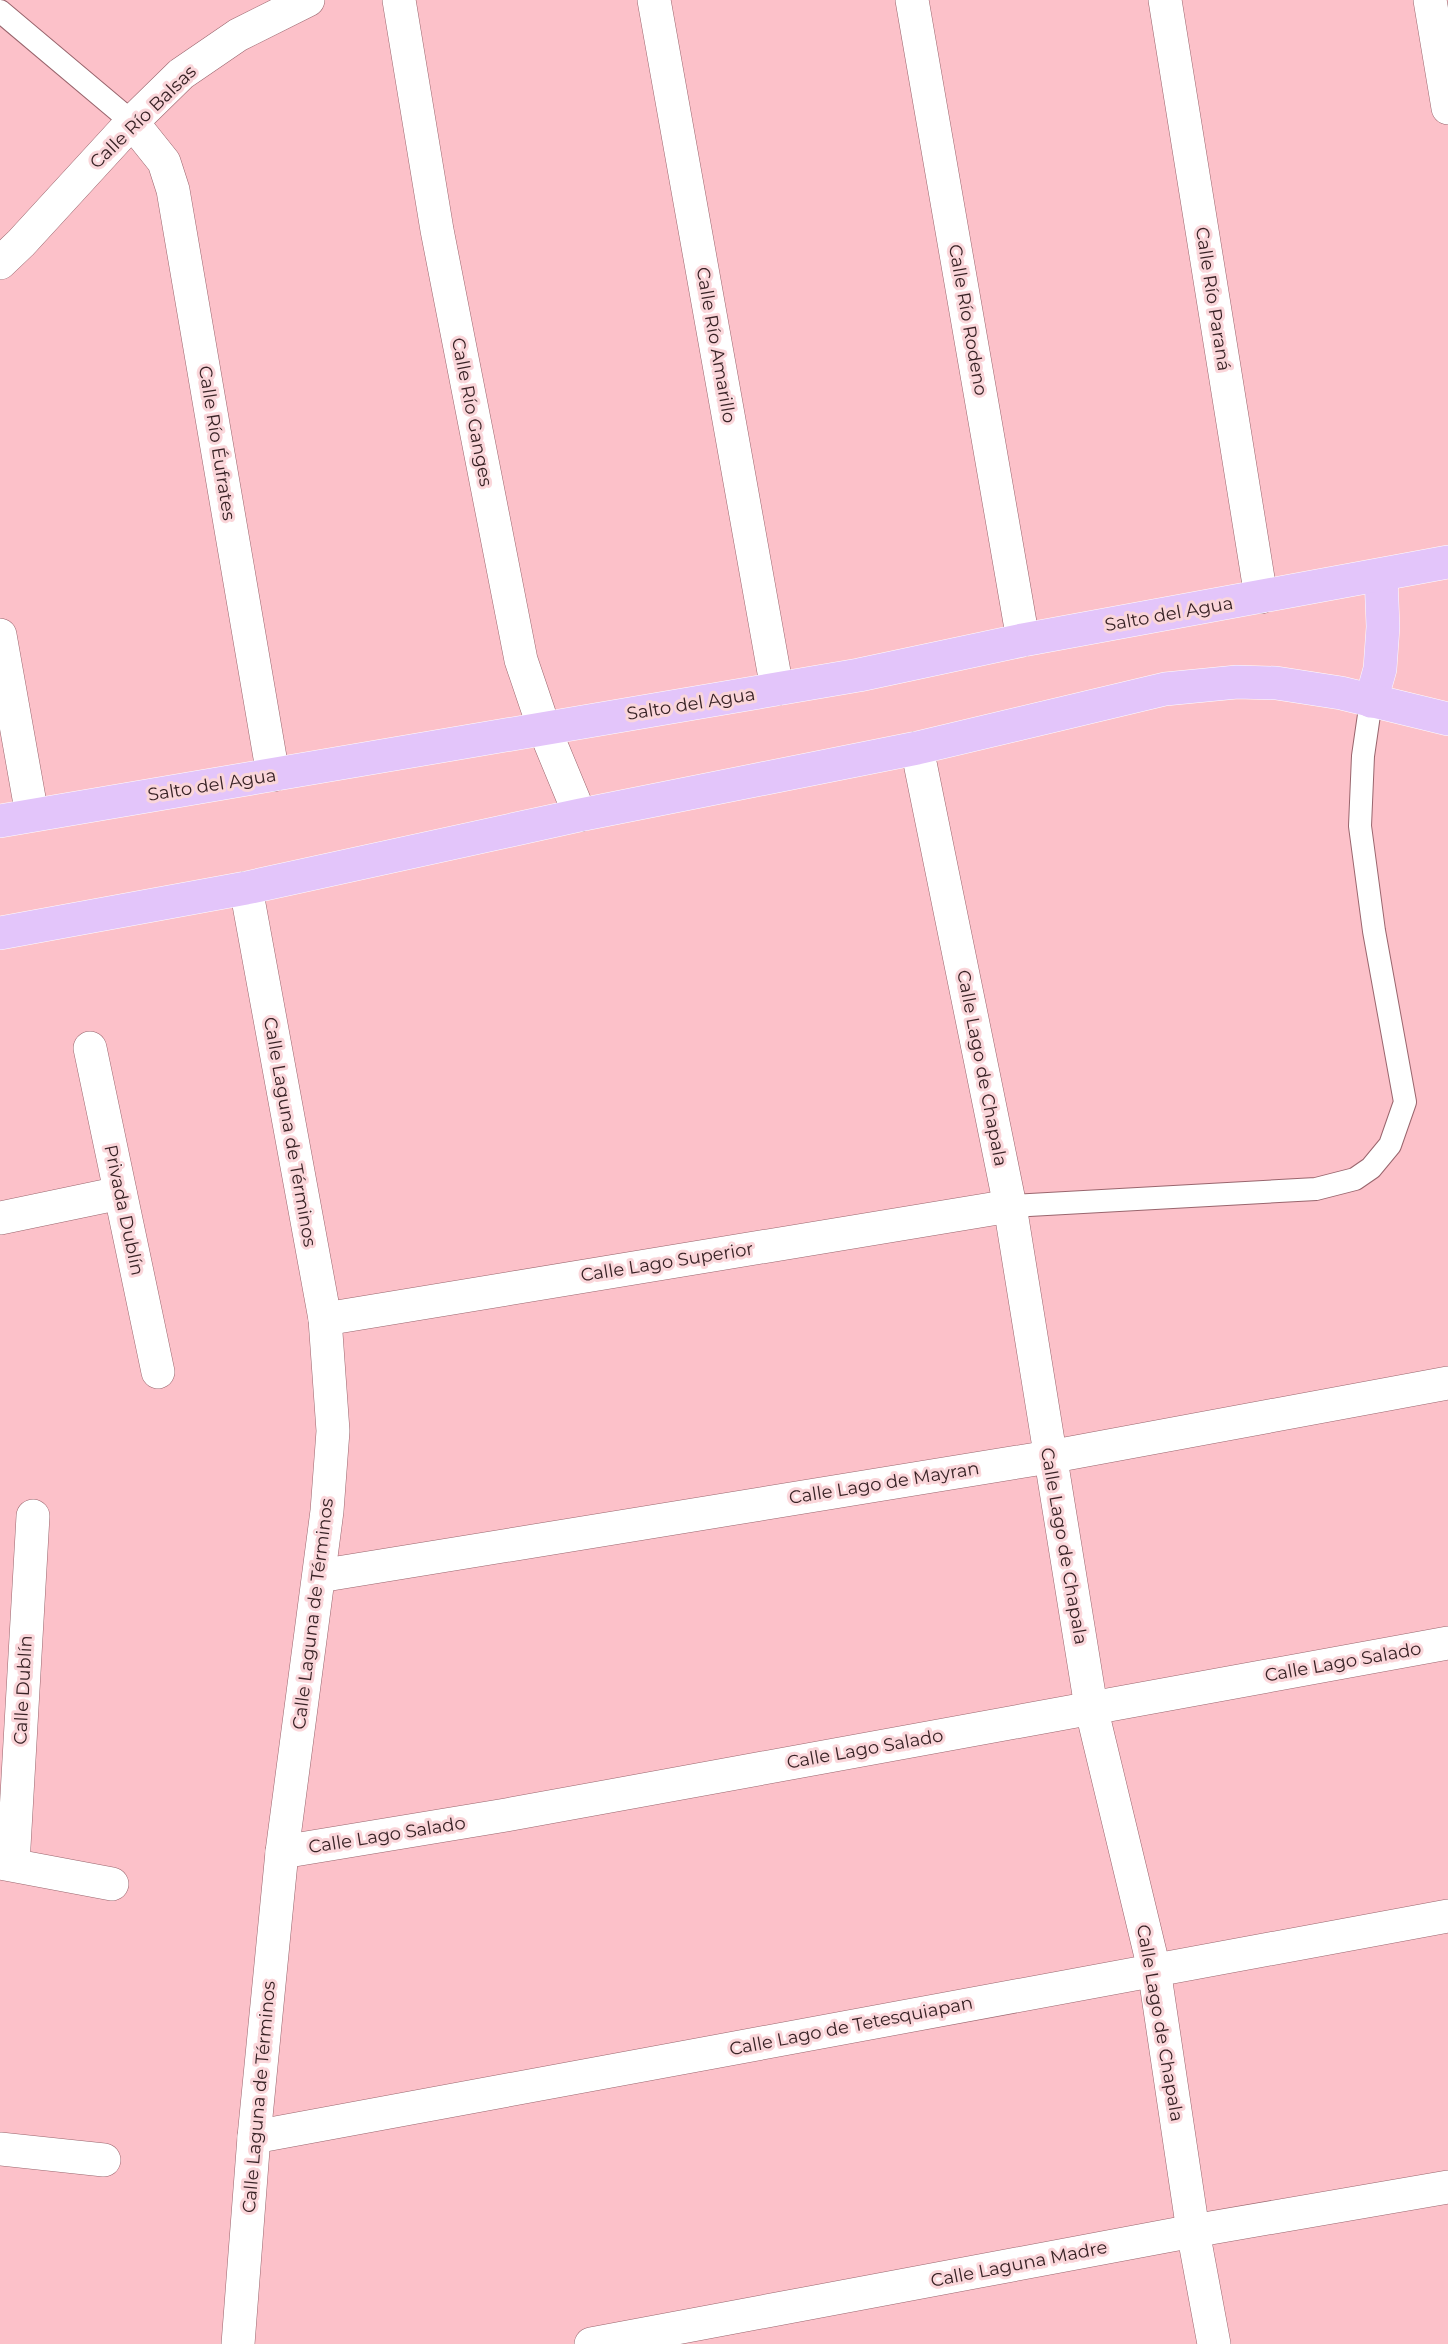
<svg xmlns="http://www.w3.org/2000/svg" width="1448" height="2344" viewBox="0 0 1448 2344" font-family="Montserrat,sans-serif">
<rect width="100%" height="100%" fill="#fcc1c9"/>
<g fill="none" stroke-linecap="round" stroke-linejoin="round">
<g stroke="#99656d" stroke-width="24">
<g id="lane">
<polyline points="0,11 132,122"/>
<polyline points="1010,1206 1316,1189 1355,1179 1371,1168 1390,1145 1405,1102 1374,931 1360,826 1363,756 1371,701"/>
</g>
</g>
<g stroke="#99656d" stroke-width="34">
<g id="street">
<polyline points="399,0 437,230 521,660 544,728 580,815"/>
<polyline points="654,0 777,689"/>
<polyline points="912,0 1023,640"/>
<polyline points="1165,0 1261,597"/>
<polyline points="1430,0 1448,108"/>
<polyline points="132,122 164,162 173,190 273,775"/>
<polyline points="0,263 21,243 132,122 181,74 238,35 308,0"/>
<polyline points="0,635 32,815"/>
<polyline points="917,748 1010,1206 1091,1707 1154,1969 1193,2231 1214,2344"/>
<polyline points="90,1048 158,1372"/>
<polyline points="0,1218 120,1193"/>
<polyline points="325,1319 1010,1206"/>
<polyline points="319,1576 1049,1457 1448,1383"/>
<polyline points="282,1852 506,1815 1448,1643"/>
<polyline points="0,1863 112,1884"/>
<polyline points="13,1864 33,1516"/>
<polyline points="254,2137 1448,1916"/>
<polyline points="0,2149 104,2160"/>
<polyline points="238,2344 254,2137 282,1852 327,1511 333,1431 325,1319 246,888"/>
<polyline points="591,2344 1193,2231 1448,2187"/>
</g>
</g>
<g stroke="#fff" stroke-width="34">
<g id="primary">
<polyline points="1371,701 1380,669 1383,627 1381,576"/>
<polyline points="0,821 859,675 1023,640 1448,562"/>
<polyline points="0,933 246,888 580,815 917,748 1165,689 1237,682 1276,683 1341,693 1448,719"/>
</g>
</g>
<use href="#lane" stroke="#fff" stroke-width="22"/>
<use href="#street" stroke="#fff" stroke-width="33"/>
<use href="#primary" stroke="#e3c5fa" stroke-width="33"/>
</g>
<g text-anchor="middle" stroke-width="6" stroke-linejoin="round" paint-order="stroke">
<g font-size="18" fill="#382225" stroke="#fad6da">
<text transform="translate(143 117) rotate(-44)" y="6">Calle Río Balsas</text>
<text transform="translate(1213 299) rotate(81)" y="6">Calle Río Paraná</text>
<text transform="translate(968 320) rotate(80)" y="6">Calle Río Rodeno</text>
<text transform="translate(716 345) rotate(80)" y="6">Calle Río Amarillo</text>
<text transform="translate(472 412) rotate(79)" y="6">Calle Río Ganges</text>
<text transform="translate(217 443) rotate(81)" y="6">Calle Río Éufrates</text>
<text transform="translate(1169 614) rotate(-10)" y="6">Salto del Agua</text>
<text transform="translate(691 704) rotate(-9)" y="6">Salto del Agua</text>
<text transform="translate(212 785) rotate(-9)" y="6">Salto del Agua</text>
<text transform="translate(982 1068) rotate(79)" y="6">Calle Lago de Chapala</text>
<text transform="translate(290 1132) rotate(80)" y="6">Calle Laguna de Términos</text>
<text transform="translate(124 1210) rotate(78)" y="6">Privada Dublín</text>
<text transform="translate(667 1262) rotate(-9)" y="6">Calle Lago Superior</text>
<text transform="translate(884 1483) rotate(-9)" y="6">Calle Lago de Mayran</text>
<text transform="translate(1064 1546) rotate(80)" y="6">Calle Lago de Chapala</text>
<text transform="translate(313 1614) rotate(-83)" y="6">Calle Laguna de Términos</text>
<text transform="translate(1343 1662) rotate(-10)" y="6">Calle Lago Salado</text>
<text transform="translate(23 1690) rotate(-87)" y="6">Calle Dublín</text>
<text transform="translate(865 1749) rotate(-10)" y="6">Calle Lago Salado</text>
<text transform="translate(387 1835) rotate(-9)" y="6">Calle Lago Salado</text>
<text transform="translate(1160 2023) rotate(80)" y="6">Calle Lago de Chapala</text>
<text transform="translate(851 2026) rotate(-11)" y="6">Calle Lago de Tetesquiapan</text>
<text transform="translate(259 2097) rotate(-85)" y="6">Calle Laguna de Términos</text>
<text transform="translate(1019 2264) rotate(-11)" y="6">Calle Laguna Madre</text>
</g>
</g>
</svg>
